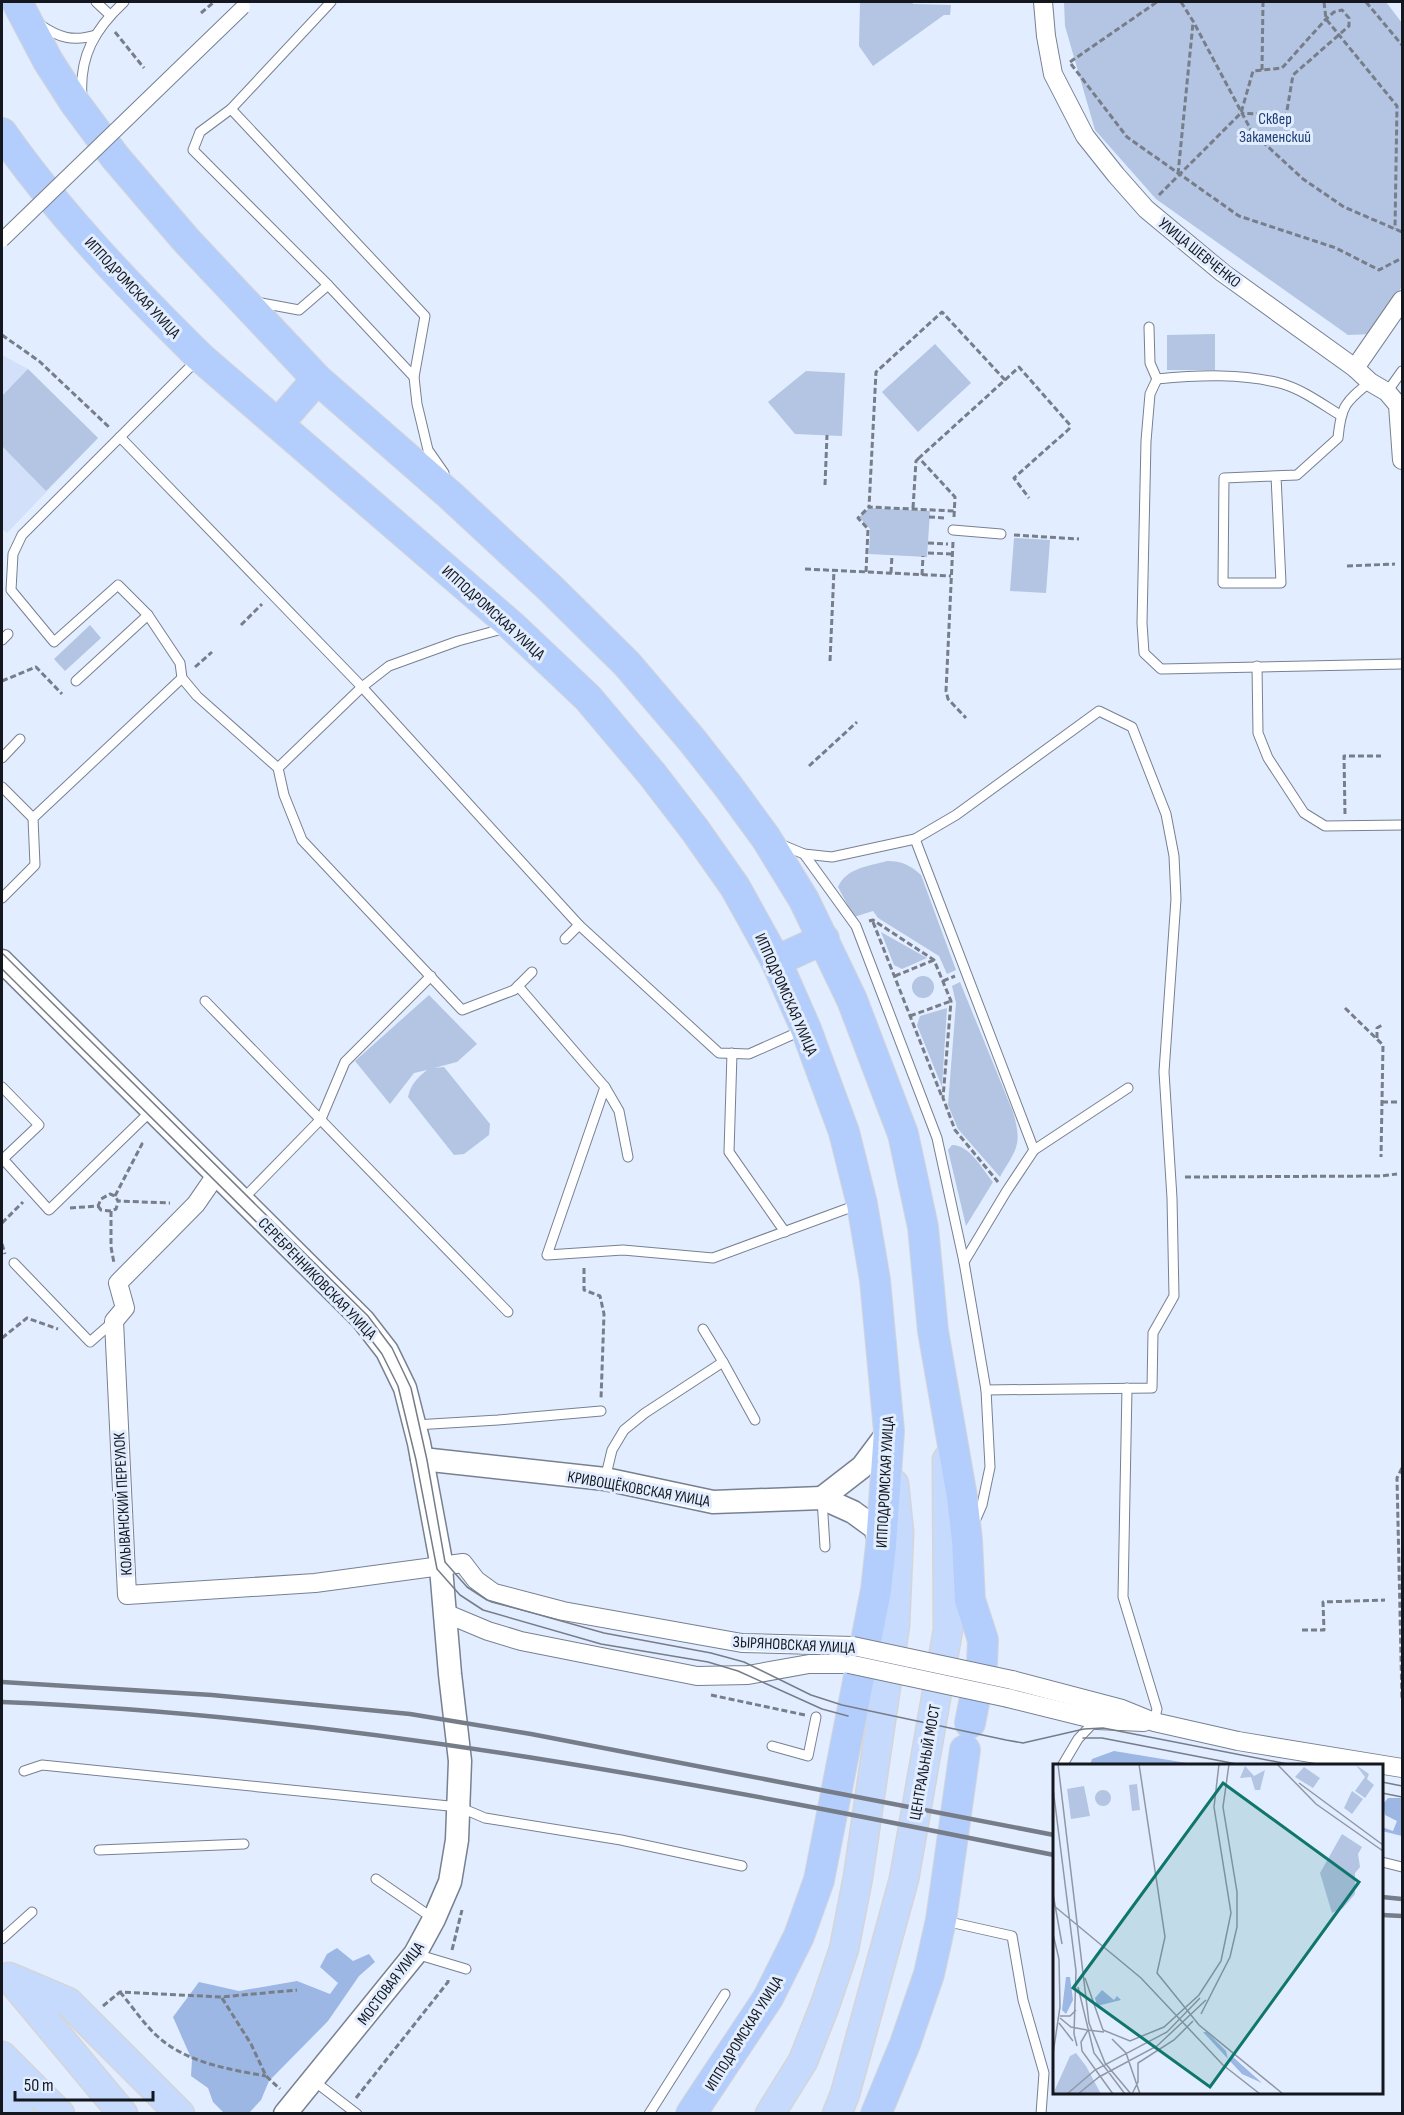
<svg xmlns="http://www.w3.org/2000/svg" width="1404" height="2115" viewBox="0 0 1404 2115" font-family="'Sofia Sans Condensed',sans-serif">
<rect width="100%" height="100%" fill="#e2edff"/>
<polygon fill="#d2e1f9" points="2,355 28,369 98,438 7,533 2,529"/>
<g fill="#b3c5e3">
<polygon points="860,2 912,2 913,4 951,5 950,15 944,15 873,66 859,46"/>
<polygon points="1064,2 1386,2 1402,23 1402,286 1375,334 1348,335 1156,199 1095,130 1065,26"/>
<polygon points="1215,334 1215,370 1167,370 1167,335"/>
<polygon points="935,344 971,383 918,432 882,392"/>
<polygon points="28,369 98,438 46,491 2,446 2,396"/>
<polygon points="806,371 845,373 842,436 795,434 768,402"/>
<polygon points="869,508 930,511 927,557 869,554 870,529 859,517"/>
<polygon points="1014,538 1050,540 1046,593 1010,591"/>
<polygon points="90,625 101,638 65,671 54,659"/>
<path d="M887 861C902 861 910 865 921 875L956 970 947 974 939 956 878 918 873 911 854 917 838 887C846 868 869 866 887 861Z"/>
<polygon points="881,932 927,958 902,969 894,965"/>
<circle cx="923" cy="987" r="11"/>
<path d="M960 982 1013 1112C1023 1146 1016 1149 1000 1177L958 1129 948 1105 956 1003 952 986Z"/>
<path d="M429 995 477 1044 457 1062 434 1068 444 1067 490 1124 489 1135 464 1154 454 1155 408 1097C411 1084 417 1078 427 1070L414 1073 390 1104 355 1061Z"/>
<polygon points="947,1008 942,1087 917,1025 920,1016"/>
<path d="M952 1145C970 1145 982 1169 993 1182L966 1226 948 1150Z"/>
</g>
<g fill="#9cb7e4">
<polygon points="1114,1751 1199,1765 1090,1765 1092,1759"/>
<polygon points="1388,1798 1402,1798 1402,1836 1382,1831 1382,1827 1393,1831 1397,1821 1385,1815 1383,1804"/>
<polygon points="337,1948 353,1961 369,1954 375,1962 359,1976 328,2021 269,2081 261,2100 249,2113 224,2113 213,2102 208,2088 191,2076 192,2060 173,2017 199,1982 239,1991 297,1981 330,1994 338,1983 320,1967 327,1954"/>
</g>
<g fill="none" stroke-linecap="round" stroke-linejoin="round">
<g stroke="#778191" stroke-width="11">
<g id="service">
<polyline points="96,2 110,15"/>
<polyline points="331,2 231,109 200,132 193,150 328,285 414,377"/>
<path d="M39 24C59 38 73 42 96 35"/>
<path d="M82 97C79 56 95 29 124 2"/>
<polyline points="231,109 425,316 414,377 417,404 428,450 444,473"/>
<polyline points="256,302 299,310 328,285"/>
<polyline points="1149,327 1150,363 1157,379 1150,394 1146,441 1142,623 1144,653 1161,669 1402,664"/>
<polyline points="197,360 22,535 13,554 11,590 54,642 118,585 148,615 180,663 182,678 197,696 278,768 284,795 302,840 462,1010 514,990 532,972"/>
<path d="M1157 379C1198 375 1243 373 1283 384 1303 390 1322 404 1340 415"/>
<polyline points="1387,392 1402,371"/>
<polyline points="120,437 362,687 579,925 719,1053 749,1054 803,1030"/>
<path d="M1276 476 1281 583H1223L1224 478 1297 475 1338 438C1341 406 1345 402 1370 382"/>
<polyline points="953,530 1001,534"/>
<polyline points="2,640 8,634"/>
<polyline points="1257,666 1258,733 1268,758 1304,813 1325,826 1402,825"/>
<polyline points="76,681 148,615"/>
<polyline points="2,758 20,739"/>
<polyline points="278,768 362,687 389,666 458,641 506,628"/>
<polyline points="2,787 33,818"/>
<polyline points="915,839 1034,1150"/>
<polyline points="780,844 804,854 832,857 915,839 956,815 1099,711 1132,727 1166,814 1174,856 1176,899 1164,1072 1172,1198 1174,1296 1153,1333 1152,1388 986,1390"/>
<polyline points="804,854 856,926 937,1138 964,1262"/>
<polyline points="2,898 35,865 33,818 182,678"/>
<polyline points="565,939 579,925"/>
<polyline points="518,986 605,1087 619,1111 628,1157"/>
<polyline points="205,1001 508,1312"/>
<polyline points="732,1053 729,1152 785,1232"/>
<polyline points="2,1087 39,1125 3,1159 49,1210 151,1111"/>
<polyline points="605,1087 547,1255 623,1250 713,1258 857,1205"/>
<polyline points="243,1199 321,1119 345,1062 431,976"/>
<polyline points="14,1263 90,1342 114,1321"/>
<polyline points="723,1362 755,1420"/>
<polyline points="1127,1388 1123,1597 1157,1709 1154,1722"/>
<polyline points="415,1425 498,1420 601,1411"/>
<polyline points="605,1479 612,1450 624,1430 645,1413 723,1362 703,1329"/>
<polyline points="822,1499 825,1547"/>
<polyline points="975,1521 982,1505 990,1467 986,1390 964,1262 1006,1192 1034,1150 1128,1088"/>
<polyline points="772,1746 808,1756 816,1717"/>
<polyline points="1062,1766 1078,1739 1096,1720"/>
<polyline points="24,1771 42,1765 459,1807 485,1818 621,1840 742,1866"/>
<polyline points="99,1850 244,1844"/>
<polyline points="1382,1862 1402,1867"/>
<polyline points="376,1879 434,1919"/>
<polyline points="945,1921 1012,1936 1023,2000 1044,2073 1041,2114"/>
<polyline points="2,1939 32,1912"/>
<polyline points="416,1954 466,1969"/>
<polyline points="314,2081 357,2114"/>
<polyline points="649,2114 725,1994"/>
</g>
</g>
<g stroke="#778191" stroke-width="20">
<g id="minor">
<polyline points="1043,2 1046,36 1053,74 1085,136 1116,175 1146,209 1223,273 1355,368 1370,382 1387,392 1398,405 1402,460"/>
<polyline points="1355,368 1402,300"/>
<polyline points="216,1175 196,1204 118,1283 125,1308 114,1321 127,1595 315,1583 463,1563 476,1580 494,1593 563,1611 742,1643 853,1646"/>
<polyline points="445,1613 488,1631 521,1641 697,1676 748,1675 809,1664 849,1664"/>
<polyline points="1012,1680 1122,1709 1154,1722 1238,1741 1402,1768"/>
<polyline points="1008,1698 1097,1720 1144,1722"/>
</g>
</g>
<g stroke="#778191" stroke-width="25">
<g id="tertiary">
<polyline points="2,961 363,1320 387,1351 405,1388 419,1443 440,1556 450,1674 460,1761 457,1840 450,1882 434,1919 415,1954 285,2114"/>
<polyline points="422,1459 605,1479 713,1502 822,1498 853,1512 875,1528 881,1545"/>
<polyline points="822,1498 862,1467 889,1431"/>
</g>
</g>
<g stroke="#d5d5d6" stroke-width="31">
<g id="primary">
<polyline points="9,1977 68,2002 180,2114"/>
<polyline points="13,1982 123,2114"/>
<polyline points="2,2056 60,2114"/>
<polyline points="2,2093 20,2114"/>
<polyline points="770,2114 803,2061 825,2005 844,1949 858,1877 895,1625 899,1532 894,1484"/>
<polyline points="837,2114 845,2094 904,1879 948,1630 947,1460"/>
</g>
</g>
<g stroke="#d5d5d6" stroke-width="32">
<g id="trunk">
<polyline points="17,2 48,61 75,103 115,157 186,240 317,379 451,496 550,588 627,664 691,739 728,786 766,838 804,900 852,1000 903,1134 923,1227 933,1331 962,1497 967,1540 970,1600 983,1640 982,1663"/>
<path d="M2 133C59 214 129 287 200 357L512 626 588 698 652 774 695 830 735 887 776 961 806 1029 844 1132 862 1204 875 1280 889 1431 881 1545 876 1590 819 1880 799 1936 768 1998 691 2114"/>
<polyline points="278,424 317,379"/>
<polyline points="776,961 824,939"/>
<polyline points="970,1723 975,1698"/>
<polyline points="876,2114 905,2044 929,1974 941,1920 965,1750"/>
</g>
</g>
<g stroke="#777e8a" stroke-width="3" stroke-dasharray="6 3" stroke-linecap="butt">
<polyline points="1181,2 1193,21 1252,132 1303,179 1344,207 1402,232"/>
<polyline points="1324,2 1326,19 1397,106 1395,229"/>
<polyline points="1366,2 1402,45"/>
<polyline points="201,13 214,2"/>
<polyline points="115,32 144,68"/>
<polyline points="1070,62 1157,2"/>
<polyline points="1071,64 1127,137 1239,216 1336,248 1379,270 1402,258"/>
<polyline points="1262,70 1263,2"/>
<polyline points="1178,174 1193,23"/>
<polyline points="1159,195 1241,113 1253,71 1282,68 1326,19 1334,12 1342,10 1349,18 1349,26 1293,75 1286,116 1241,113"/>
<polyline points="2,335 39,361 110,428"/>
<polyline points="1005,380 1019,367 1070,425 1069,429 1014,478 1029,498"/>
<polyline points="825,485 827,435"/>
<polyline points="913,508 916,461 919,458"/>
<polyline points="929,517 946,518"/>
<polyline points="954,517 955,497 919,458 1005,380 942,312 876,372 869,507 954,511"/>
<polyline points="1014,535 1079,539"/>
<polyline points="953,542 946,691 948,699 966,718"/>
<polyline points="928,543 948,544"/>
<polyline points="928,553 952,554"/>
<polyline points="1347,566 1395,564"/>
<polyline points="805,569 951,576"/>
<polyline points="866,572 868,529 858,518 869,507"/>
<polyline points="891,573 892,555"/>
<polyline points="922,575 923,556"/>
<polyline points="241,625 262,604"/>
<polyline points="830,661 834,570"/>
<polyline points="195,667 212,652"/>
<polyline points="2,681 36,667 62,694"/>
<polyline points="809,766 857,722"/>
<polyline points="1345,814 1344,756 1381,756"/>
<polyline points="869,921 873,920 934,960 951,1001 943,1098 955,1130 998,1182"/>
<polyline points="873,922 942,1097"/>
<polyline points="895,976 934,960"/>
<polyline points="943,981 955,976"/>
<polyline points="1345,1008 1383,1045 1381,1157"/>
<polyline points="910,1016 951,1001"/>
<polyline points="1377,1038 1377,1028 1382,1025"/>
<polyline points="1382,1102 1397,1102"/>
<polyline points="1185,1177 1381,1176 1397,1174"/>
<polyline points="115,1196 142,1144 139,1142"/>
<polyline points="98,1206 101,1210 111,1211 116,1209 118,1202"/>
<polyline points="70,1208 98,1206 101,1199 110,1194 115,1196 118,1201 170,1203"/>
<polyline points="111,1211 111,1247 114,1263"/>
<polyline points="2,1223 23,1202"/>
<polyline points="2,1244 5,1254"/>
<polyline points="584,1268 584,1290 600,1296 604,1314 601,1399"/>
<polyline points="2,1338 27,1318 58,1329"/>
<polyline points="1402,1468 1397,1478 1402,1700"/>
<polyline points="1302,1630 1324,1630 1323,1602 1385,1600"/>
<polyline points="711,1695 805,1715"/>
<polyline points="452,1950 462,1910"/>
<path d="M120 1992C132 2006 143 2023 156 2035 186 2063 228 2069 266 2076"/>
<polyline points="222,1998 251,2044 266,2076 280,2089"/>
<polyline points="103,2006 120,1992 221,1997 297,1990"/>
<polyline points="356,2098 448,1982 448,1977"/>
</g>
<use href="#service" stroke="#fff" stroke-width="9"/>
<use href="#minor" stroke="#fff" stroke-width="18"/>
<use href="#tertiary" stroke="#fff" stroke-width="22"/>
<use href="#primary" stroke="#c6dafd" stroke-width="28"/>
<use href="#trunk" stroke="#b3cefc" stroke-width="30"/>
<g stroke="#767d89" stroke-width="1.5">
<polyline points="2,953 368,1316 392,1348 411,1388 427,1460 445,1562 467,1587 487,1600 604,1633 711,1653 744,1662 811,1695 842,1705 1006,1740 1023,1743 1084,1729 1103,1728 1298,1766"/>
<polyline points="2,969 359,1324 382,1354 398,1386 416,1460 437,1569 460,1595 483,1610 601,1644 708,1662 738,1671 822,1709 848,1716"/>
<polyline points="1083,1738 1102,1738 1247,1766"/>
<polyline points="1382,1782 1402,1786"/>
<polyline points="1382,1793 1402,1797"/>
</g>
<g stroke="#767d89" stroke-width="4.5">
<polyline points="2,1682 212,1695 410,1714 531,1734 1054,1835"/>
<path d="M2 1702C356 1716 707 1785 1054 1855"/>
<polyline points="1382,1897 1402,1899"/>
<polyline points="1382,1915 1402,1916"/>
</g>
<g stroke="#778191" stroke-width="16" stroke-linecap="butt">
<polyline id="pedestrian-bridge" points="2,240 243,7"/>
</g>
<g stroke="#778191" stroke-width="20" stroke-linecap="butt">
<g id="minor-bridge">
<polyline points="853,1646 1012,1680"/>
<polyline points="849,1664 1008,1698"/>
</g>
</g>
<use href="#pedestrian-bridge" stroke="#fff" stroke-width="14"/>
<use href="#minor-bridge" stroke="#fff" stroke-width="18"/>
</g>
<g text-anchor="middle" stroke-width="6" stroke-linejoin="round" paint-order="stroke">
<g font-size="16" fill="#1e3d74" stroke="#e2edff">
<text x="1275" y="124">Сквер<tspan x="1275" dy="18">Закаменский</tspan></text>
</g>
<g font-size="16" fill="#14181e" stroke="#e2edff">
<text transform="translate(1200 252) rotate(39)" y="6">УЛИЦА ШЕВЧЕНКО</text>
<text transform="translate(133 287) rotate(47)" y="6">ИППОДРОМСКАЯ УЛИЦА</text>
<text transform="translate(494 612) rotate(42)" y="6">ИППОДРОМСКАЯ УЛИЦА</text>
<text transform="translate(787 994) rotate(66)" y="6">ИППОДРОМСКАЯ УЛИЦА</text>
<text transform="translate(318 1278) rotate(46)" y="6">СЕРЕБРЕННИКОВСКАЯ УЛИЦА</text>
<text transform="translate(884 1482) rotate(-87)" y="6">ИППОДРОМСКАЯ УЛИЦА</text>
<text transform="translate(639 1488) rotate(10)" y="6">КРИВОЩЁКОВСКАЯ УЛИЦА</text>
<text transform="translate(122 1504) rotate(-93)" y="6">КОЛЫВАНСКИЙ ПЕРЕУЛОК</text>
<text transform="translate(794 1644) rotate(3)" y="6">ЗЫРЯНОВСКАЯ УЛИЦА</text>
<text transform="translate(924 1762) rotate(-80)" y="6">ЦЕНТРАЛЬНЫЙ МОСТ</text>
<text transform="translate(390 1983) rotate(-53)" y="6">МОСТОВАЯ УЛИЦА</text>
<text transform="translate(743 2033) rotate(-58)" y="6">ИППОДРОМСКАЯ УЛИЦА</text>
</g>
</g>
<g transform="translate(1053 1764)">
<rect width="330" height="330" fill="#e2edff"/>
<path d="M303 1 316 10 314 15 321 21 312 34 302 27 312 13ZM192 2 201 12 212 6 207 26H202L198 13 187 14ZM251 3 267 14 260 24 242 13ZM84 20 87 46 79 47 76 21ZM31 22 37 52 18 55 14 25ZM42 34a8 8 0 1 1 16 0a8 8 0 1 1-16 0ZM299 27 310 35 299 50 291 44ZM289 70 309 83 305 90 307 103 302 109V130L290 144 279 149 267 109ZM23 289 33 302 48 330H0L17 292Z" fill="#b3c5e3"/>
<path d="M13 213H17L20 236 13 250 9 246ZM49 226 61 236 64 232 68 236 44 242 42 234ZM150 268H154L173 287 175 295 180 293 209 319 189 310Z" fill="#9cb7e4"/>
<path fill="none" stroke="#9098a5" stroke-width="1.5" d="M5 0 36 259 52 299 78 330M86 0 112 173 104 209 146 261 230 330M224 0 263 40 330 87M246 19 330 81M0 24 23 207 21 270 24 282M0 130 9 180M0 141 88 214 170 301 207 330M0 170 6 195 7 243 0 290M32 214 50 266M25 223 41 289 72 330M148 250 177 193 184 163V128L170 43 176 0M7 252H17L23 246M7 254 18 263 34 266M6 259 20 277M50 266 77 277 111 263 146 231 168 197 178 149 161 43 166 0M51 268 35 266 28 278 29 287 60 330M59 275 73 289 87 330M14 330 42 306 114 268 147 234M25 330 46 313 104 282 153 236M79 330 85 318V299L121 276 140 257"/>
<path fill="#0f766e" fill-opacity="0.15" stroke="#0f766e" stroke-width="3" d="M170 19 306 118 157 323 20 224Z"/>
<rect width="330" height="330" fill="none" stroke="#14181e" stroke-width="3"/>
</g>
<rect width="1404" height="2115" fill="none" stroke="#14181e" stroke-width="6"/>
<path d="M15 2091v9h138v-9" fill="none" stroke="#14181e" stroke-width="3"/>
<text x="24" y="2091" font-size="18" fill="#14181e" stroke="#e2edff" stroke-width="4.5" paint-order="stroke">50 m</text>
</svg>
